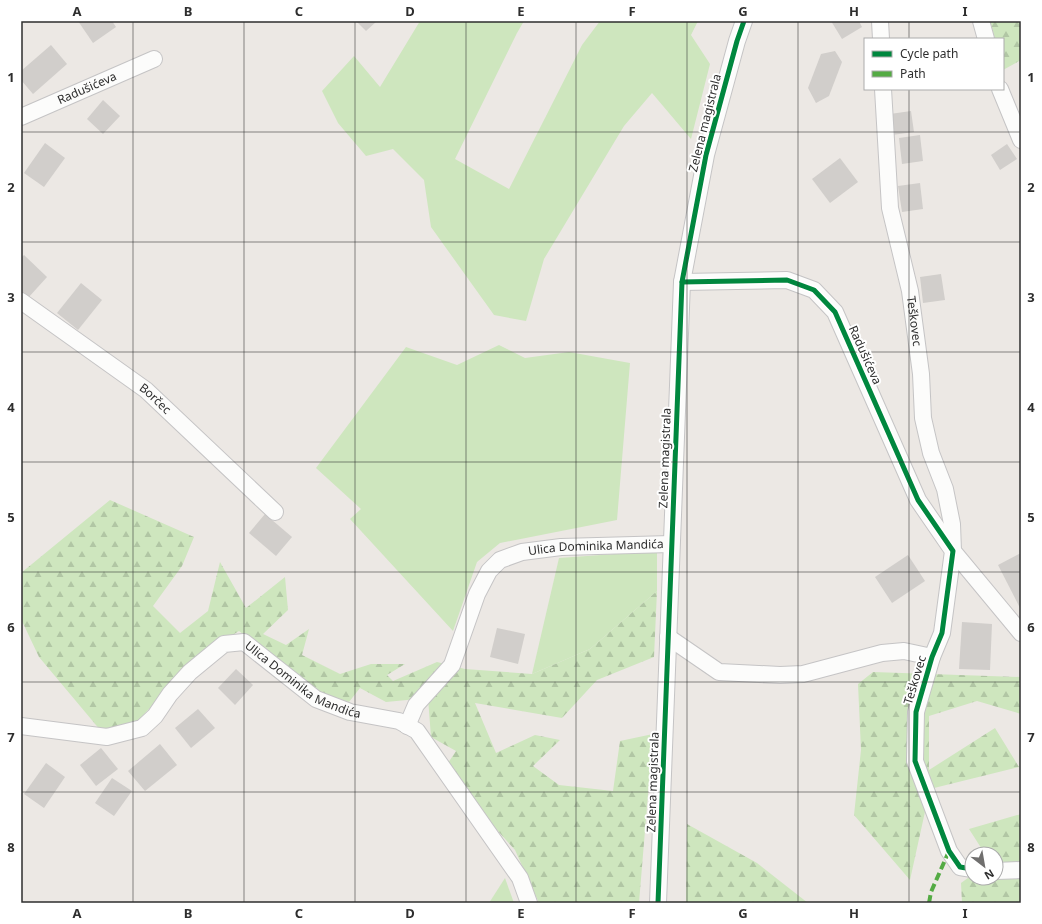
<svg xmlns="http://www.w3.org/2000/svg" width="1042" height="924" viewBox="0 0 1042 924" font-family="'Noto Sans',sans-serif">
<defs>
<pattern id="forest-firs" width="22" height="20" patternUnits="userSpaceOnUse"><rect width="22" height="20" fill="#cee6be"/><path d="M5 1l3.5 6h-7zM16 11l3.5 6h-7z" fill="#b1c6a4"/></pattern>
</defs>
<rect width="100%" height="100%" fill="#ece8e4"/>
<g fill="#cee6be">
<polygon points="420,21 524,21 517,33 455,159 509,189 582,45 600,21 698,21 691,35 710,64 691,139 652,93 624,126 544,259 526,321 494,315 431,227 424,180 393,149 366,156 338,123 322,91 354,56 380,87"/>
<polygon points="499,345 525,358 569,352 630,363 617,520 500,543 477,562 453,631 350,519 361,509 316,468 406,347 457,365"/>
<polygon points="657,551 657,591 590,649 532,674 559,558"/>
<polygon points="505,878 514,903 489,903"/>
</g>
<g fill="url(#forest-firs)">
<polygon points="990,21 1021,21 1021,60 1003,70 1003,39 995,39"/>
<polygon points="110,500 194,537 182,566 153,606 180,633 208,611 220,562 246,608 285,577 288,610 263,634 286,645 309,629 302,655 340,674 371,664 405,664 387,675 393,681 437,662 465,669 532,674 590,649 657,591 654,657 597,680 562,718 475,703 496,753 535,735 560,740 533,766 559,785 613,791 620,741 653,734 639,903 539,903 515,850 481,812 448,763 456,751 431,737 428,698 386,702 360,688 349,702 317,692 239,631 220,643 167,689 138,721 101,731 39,657 21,619 21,573"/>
<polygon points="873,672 1021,677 1021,714 977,701 929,716 929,770 995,728 1019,767 930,789 910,880 854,815 861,750 858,684"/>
<polygon points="1021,814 1021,903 962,903 961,883 972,875 972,878 996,878 996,854 985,854 969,829"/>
<polygon points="687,824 757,863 808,903 686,903"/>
</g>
<g fill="#d1cecb">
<polygon points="78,21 112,21 116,27 93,43"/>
<polygon points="356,21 377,21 366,31"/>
<polygon points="831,21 859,21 862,27 842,39"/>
<polygon points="51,45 67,64 33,94 21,80 21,71"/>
<polygon points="835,51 842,62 829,96 816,103 808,88 821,54"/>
<polygon points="103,100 120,116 103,134 87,119"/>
<polygon points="911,111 914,132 892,135 890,114"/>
<polygon points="920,135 923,161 902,164 899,138"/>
<polygon points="45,143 65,158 44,187 24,173"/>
<polygon points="1007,144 1017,159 1000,170 991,155"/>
<polygon points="840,158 858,182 830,203 812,179"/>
<polygon points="920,183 923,209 902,212 898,186"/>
<polygon points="24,255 47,277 28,298 21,292 21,258"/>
<polygon points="941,274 945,300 923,303 920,277"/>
<polygon points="81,283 102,300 78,330 57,313"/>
<polygon points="265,514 292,537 276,556 249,533"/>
<polygon points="1021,553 1021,607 1020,608 998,565"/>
<polygon points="908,555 925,581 892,603 875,577"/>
<polygon points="962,622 992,624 990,670 959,669"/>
<polygon points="497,628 525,634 518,664 490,657"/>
<polygon points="236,669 253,685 235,705 218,688"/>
<polygon points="198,709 215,728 191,748 175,728"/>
<polygon points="160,744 177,765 145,791 128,771"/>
<polygon points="101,748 118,769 96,786 80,765"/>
<polygon points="46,763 65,777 44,808 24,794"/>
<polygon points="112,778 132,791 114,816 95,803"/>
</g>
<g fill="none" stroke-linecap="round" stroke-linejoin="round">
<g stroke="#c5c4c5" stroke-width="18">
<g id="minor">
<polyline points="880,21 881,39"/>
<polyline points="981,21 986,39"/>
<path id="s1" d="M883 89 890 208 910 291 921 374 923 418 931 453 945 489 952 524 953 551 1021 633"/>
<polyline points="1000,89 1021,140"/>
<path id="s2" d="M21 117 154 59"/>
<polyline points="682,282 787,280 814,290 835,312 918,500 953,551 942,633 932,657 916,712 915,761 949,851 960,867 972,869"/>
<path id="s3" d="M21 301 146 390 275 512"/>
<polyline points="668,637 719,672 780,675 803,674 882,653 904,651 932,657"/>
<path id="s4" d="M21 726 107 737 142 728 155 716 170 694 190 672 224 644 244 642 316 699 350 712 399 721 417 731 520 878 529 903"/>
<path id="s5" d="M407 726 416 705 452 665 477 594 489 571 500 560 522 552 561 547 671 544"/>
<polyline points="996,871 1021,870"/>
<polyline points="658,903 682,282 706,155 737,41 744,21"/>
</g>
</g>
<use href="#minor" stroke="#fcfcfb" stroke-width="16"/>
<polyline stroke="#54ab44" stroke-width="4" stroke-dasharray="8 4" stroke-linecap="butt" points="929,903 931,892 949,851"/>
<g stroke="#fff" stroke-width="8">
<g id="cycleway">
<polyline points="682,282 787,280 814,290 835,312 918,500 953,551 942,633 932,657 916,712 915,761 949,851 960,867 972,869"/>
<polyline points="658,903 682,282 706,155 737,41 744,21"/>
</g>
</g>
<use href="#cycleway" stroke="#00873e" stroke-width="5"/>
</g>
<path fill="none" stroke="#2e2e2e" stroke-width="1" stroke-opacity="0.55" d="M133 21V903M244 21V903M355 21V903M466 21V903M576 21V903M687 21V903M798 21V903M909 21V39M909 89V903M21 132H1021M21 242H1021M21 352H1021M21 462H1021M21 572H1021M21 682H1021M21 792H1021"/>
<g text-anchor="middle" stroke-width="4" stroke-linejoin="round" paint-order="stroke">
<g font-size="12" fill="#2e2e2e" stroke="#fff">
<text dy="4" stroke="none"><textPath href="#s2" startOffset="72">Radušićeva</textPath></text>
<text transform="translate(705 123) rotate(-76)" y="4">Zelena magistrala</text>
<text dy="4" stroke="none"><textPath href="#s1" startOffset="235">Teškovec</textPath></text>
<text transform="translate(865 355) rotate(66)" y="4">Radušićeva</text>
<text dy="4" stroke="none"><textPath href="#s3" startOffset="166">Borčec</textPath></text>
<text transform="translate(665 458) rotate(-88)" y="4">Zelena magistrala</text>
<text dy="4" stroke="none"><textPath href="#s5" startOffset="291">Ulica Dominika Mandića</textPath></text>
<text dy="4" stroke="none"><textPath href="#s4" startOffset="332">Ulica Dominika Mandića</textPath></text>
<text transform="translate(915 680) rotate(-73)" y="4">Teškovec</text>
<text transform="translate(653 782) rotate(-88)" y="4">Zelena magistrala</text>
</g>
</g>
<rect width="1042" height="924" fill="none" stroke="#ffffff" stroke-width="44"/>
<rect x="864" y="38" width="140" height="52" fill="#ffffff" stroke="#ababab"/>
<rect x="872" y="51" width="20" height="6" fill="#00873e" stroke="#ababab"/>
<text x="900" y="58" font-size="12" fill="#2e2e2e">Cycle path</text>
<rect x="872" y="71" width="20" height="6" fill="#54ab44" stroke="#ababab"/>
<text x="900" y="78" font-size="12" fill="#2e2e2e">Path</text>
<g transform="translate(984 866) rotate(149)"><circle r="19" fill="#ffffff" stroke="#ababab"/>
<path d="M0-3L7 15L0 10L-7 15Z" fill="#706f6e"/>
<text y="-6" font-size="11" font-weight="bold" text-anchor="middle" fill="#2e2e2e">N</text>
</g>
<rect x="22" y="22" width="998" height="880" fill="none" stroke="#2e2e2e" stroke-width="1.5"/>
<g font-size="13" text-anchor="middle" font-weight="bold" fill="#2e2e2e">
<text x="77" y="16">A</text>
<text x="188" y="16">B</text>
<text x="299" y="16">C</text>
<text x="410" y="16">D</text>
<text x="521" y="16">E</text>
<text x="632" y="16">F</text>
<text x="743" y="16">G</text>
<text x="854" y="16">H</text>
<text x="965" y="16">I</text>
<text x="11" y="82">1</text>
<text x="1031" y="82">1</text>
<text x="11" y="192">2</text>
<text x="1031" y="192">2</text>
<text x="11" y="302">3</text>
<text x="1031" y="302">3</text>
<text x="11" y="412">4</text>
<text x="1031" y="412">4</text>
<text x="11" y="522">5</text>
<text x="1031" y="522">5</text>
<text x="11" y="632">6</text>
<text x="1031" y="632">6</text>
<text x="11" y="742">7</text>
<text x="1031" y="742">7</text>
<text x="11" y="852">8</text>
<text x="1031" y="852">8</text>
<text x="77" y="918">A</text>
<text x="188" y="918">B</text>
<text x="299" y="918">C</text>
<text x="410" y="918">D</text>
<text x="521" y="918">E</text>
<text x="632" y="918">F</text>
<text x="743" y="918">G</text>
<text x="854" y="918">H</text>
<text x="965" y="918">I</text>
</g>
</svg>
